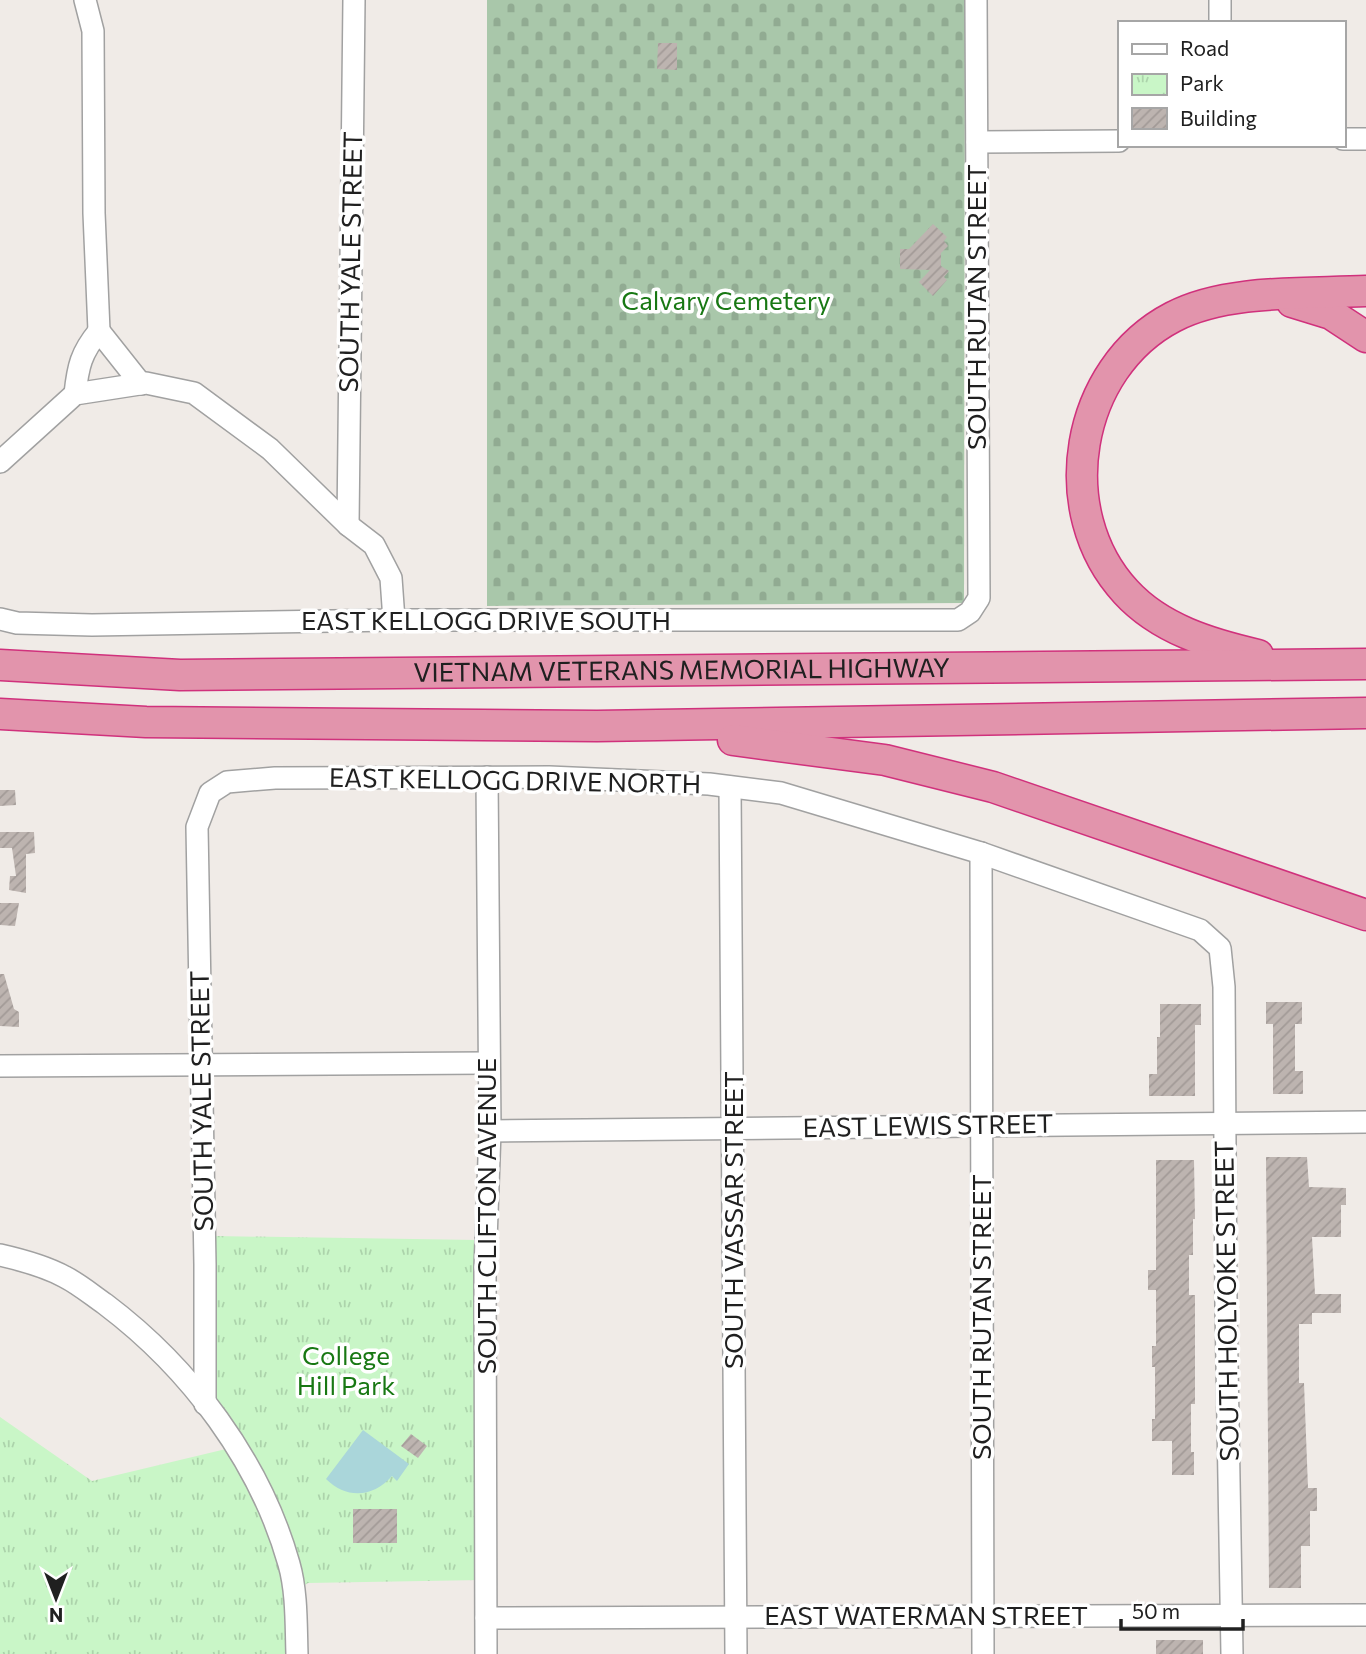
<svg xmlns="http://www.w3.org/2000/svg" width="1366" height="1654" viewBox="0 0 1366 1654" font-family="Commissioner,sans-serif">
<defs>
<pattern id="cemetery-stones" width="16" height="16" patternUnits="userSpaceOnUse" patternTransform="scale(1.75)"><rect width="16" height="16" fill="#a9c7aa"/><path d="M2 7V4a2 2 0 0 1 4 0v3zM10 15v-3a2 2 0 0 1 4 0v3z" fill="#91ab92"/></pattern>
<pattern id="park-tufts" width="24" height="20" patternUnits="userSpaceOnUse" patternTransform="scale(1.75)"><rect width="24" height="20" fill="#c9f6c7"/><path d="M3 7l-1-3M5 7V3M7 7l1-3M15 17l-1-3M17 17v-4M19 17l1-3" fill="none" stroke="#acd3ab"/></pattern>
<pattern id="building-hatch" width="6" height="6" patternUnits="userSpaceOnUse" patternTransform="scale(1.75)"><rect width="6" height="6" fill="#bdb4b0"/><path d="M-1 1l2-2M0 6l6-6M5 7l2-2" fill="none" stroke="#a29a97"/></pattern>
</defs>
<rect width="100%" height="100%" fill="#f0ebe7"/>
<polygon fill="url(#cemetery-stones)" points="487,0 965,0 964,603 487,606"/>
<polygon fill="url(#park-tufts)" points="214,1236 477,1240 481,1580 308,1583 289,1595 287,1654 0,1654 0,1417 92,1481 226,1449 215,1397"/>
<path fill="#aad6da" d="M363 1430 409 1464 397 1481 392 1476C373 1498 346 1499 326 1479Z"/>
<g fill="url(#building-hatch)">
<polygon points="658,43 677,43 677,70 657,69"/>
<polygon points="933,224 947,237 944,241 948,246 941,253 941,266 949,271 944,277 947,280 933,296 919,282 930,270 900,269 900,249 909,249"/>
<polygon points="0,790 15,790 16,805 0,806"/>
<polygon points="0,832 34,832 35,853 26,854 26,893 9,890 10,876 16,876 12,848 0,848"/>
<polygon points="0,903 19,903 15,926 0,925"/>
<polygon points="0,974 4,974 14,1009 19,1012 19,1027 0,1026"/>
<polygon points="1266,1002 1302,1002 1302,1024 1295,1024 1295,1071 1303,1071 1303,1094 1273,1094 1273,1024 1266,1024"/>
<polygon points="1160,1004 1201,1004 1201,1025 1195,1025 1195,1096 1149,1096 1149,1074 1157,1074 1157,1037 1160,1037"/>
<polygon points="1266,1157 1307,1157 1309,1187 1346,1188 1346,1205 1341,1205 1341,1237 1312,1237 1315,1294 1341,1294 1341,1313 1312,1313 1312,1324 1299,1324 1299,1383 1304,1383 1308,1488 1317,1488 1317,1511 1310,1511 1310,1546 1301,1546 1301,1588 1269,1588"/>
<polygon points="1156,1160 1194,1160 1195,1219 1193,1219 1193,1255 1189,1255 1189,1295 1195,1295 1195,1404 1191,1404 1191,1452 1194,1452 1194,1475 1172,1475 1172,1441 1152,1441 1152,1419 1155,1419 1155,1367 1152,1367 1152,1346 1156,1346 1156,1290 1148,1290 1148,1270 1156,1270"/>
<polygon points="411,1434 427,1446 418,1458 401,1446"/>
<rect x="353" y="1509" width="44" height="34"/>
<rect x="1156" y="1640" width="47" height="14"/>
</g>
<g fill="none" stroke-linecap="round" stroke-linejoin="round">
<g stroke="#a1a1a1" stroke-width="24">
<g id="minor">
<polyline points="85,0 93,31 94,213 99,331"/>
<polyline points="1220,0 1220,23"/>
<polyline points="1343,139 1366,139"/>
<polyline points="977,142 1119,141"/>
<path d="M75 394C78 366 81 353 99 331L141 384"/>
<polyline points="0,462 75,394 146,383 194,393 270,449 348,525 374,545 391,578 394,620"/>
<polyline points="348,525 354,0"/>
<polyline points="0,619 17,623 92,625 394,620 958,620 970,612 979,598 976,0"/>
<polyline points="730,787 736,1654"/>
<polyline points="981,853 983,1654"/>
<polyline points="0,1066 488,1063"/>
<polyline points="490,1131 1366,1122"/>
<path d="M0 1255C22 1260 45 1266 65 1277 79 1284 92 1295 105 1304 190 1368 260 1461 289 1564 297 1592 296 1625 297 1654"/>
<polyline points="205,1404 205,1264 197,827 210,793 227,782 275,778 549,777 709,784 781,793 981,853 1200,930 1220,948 1224,987 1226,1306 1232,1654"/>
<polyline points="486,1618 1366,1615"/>
<polyline points="486,1654 485,1268 490,1131 487,777"/>
</g>
</g>
<g stroke="#d0317c" stroke-width="33">
<g id="highway">
<polyline points="1292,302 1331,314 1366,337"/>
<path d="M1258 655C1210 644 1160 629 1126 592 1051 511 1075 368 1173 317 1226 289 1306 294 1366 291"/>
<path id="s1" d="M0 665 180 675 1366 664"/>
<polyline points="0,714 146,722 597,726 1366,713"/>
<polyline points="733,740 885,760 993,787 1366,915"/>
</g>
</g>
<use href="#minor" stroke="#fff" stroke-width="21"/>
<use href="#highway" stroke="#e294ac" stroke-width="30"/>
</g>
<g text-anchor="middle" stroke-width="7" stroke-linejoin="round" paint-order="stroke">
<g font-size="26" fill="#202020" stroke="#fff">
<text transform="translate(351 262) rotate(-89)" y="9">SOUTH YALE STREET</text>
<text transform="translate(977 307) rotate(-90)" y="9">SOUTH RUTAN STREET</text>
<text x="486" y="630">EAST KELLOGG DRIVE SOUTH</text>
<text dy="9" stroke="none"><textPath href="#s1" startOffset="682">VIETNAM VETERANS MEMORIAL HIGHWAY</textPath></text>
<text transform="translate(515 781) rotate(1)" y="9">EAST KELLOGG DRIVE NORTH</text>
<text transform="translate(202 1101) rotate(-91)" y="9">SOUTH YALE STREET</text>
<text transform="translate(928 1126) rotate(-1)" y="9">EAST LEWIS STREET</text>
<text transform="translate(487 1216) rotate(-90)" y="9">SOUTH CLIFTON AVENUE</text>
<text transform="translate(734 1220) rotate(-90)" y="9">SOUTH VASSAR STREET</text>
<text transform="translate(1227 1301) rotate(-91)" y="9">SOUTH HOLYOKE STREET</text>
<text transform="translate(982 1317) rotate(-90)" y="9">SOUTH RUTAN STREET</text>
<text x="926" y="1625">EAST WATERMAN STREET</text>
</g>
<g font-size="26" fill="#187813" stroke="#fff">
<text x="726" y="310">Calvary Cemetery</text>
<text x="346" y="1365">College<tspan x="346" dy="30">Hill Park</tspan></text>
</g>
</g>
<rect x="1118" y="21" width="228" height="126" fill="#ffffff" stroke="#a6a6a6" stroke-width="2"/>
<rect x="1132" y="44" width="35" height="10" fill="#ffffff" stroke="#a6a6a6" stroke-width="2"/>
<text x="1180" y="56" font-size="21" fill="#202020">Road</text>
<rect x="1132" y="74" width="35" height="21" fill="url(#park-tufts)" stroke="#a6a6a6" stroke-width="2"/>
<text x="1180" y="91" font-size="21" fill="#202020">Park</text>
<rect x="1132" y="108" width="35" height="21" fill="url(#building-hatch)" stroke="#a6a6a6" stroke-width="2"/>
<text x="1180" y="126" font-size="21" fill="#202020">Building</text>
<g transform="translate(56 1598) rotate(180)" stroke="#ffffff" stroke-width="5" paint-order="stroke">
<path d="M0-5L12 26L0 18L-12 26Z" fill="#202020"/>
<text y="-10" font-size="19" font-weight="bold" text-anchor="middle" fill="#202020">N</text>
</g>
<path d="M1121 1619v10h122v-10" fill="none" stroke="#202020" stroke-width="3.5"/>
<text x="1132" y="1619" font-size="21" fill="#202020" stroke="#ffffff" stroke-width="5" paint-order="stroke">50 m</text>
</svg>
